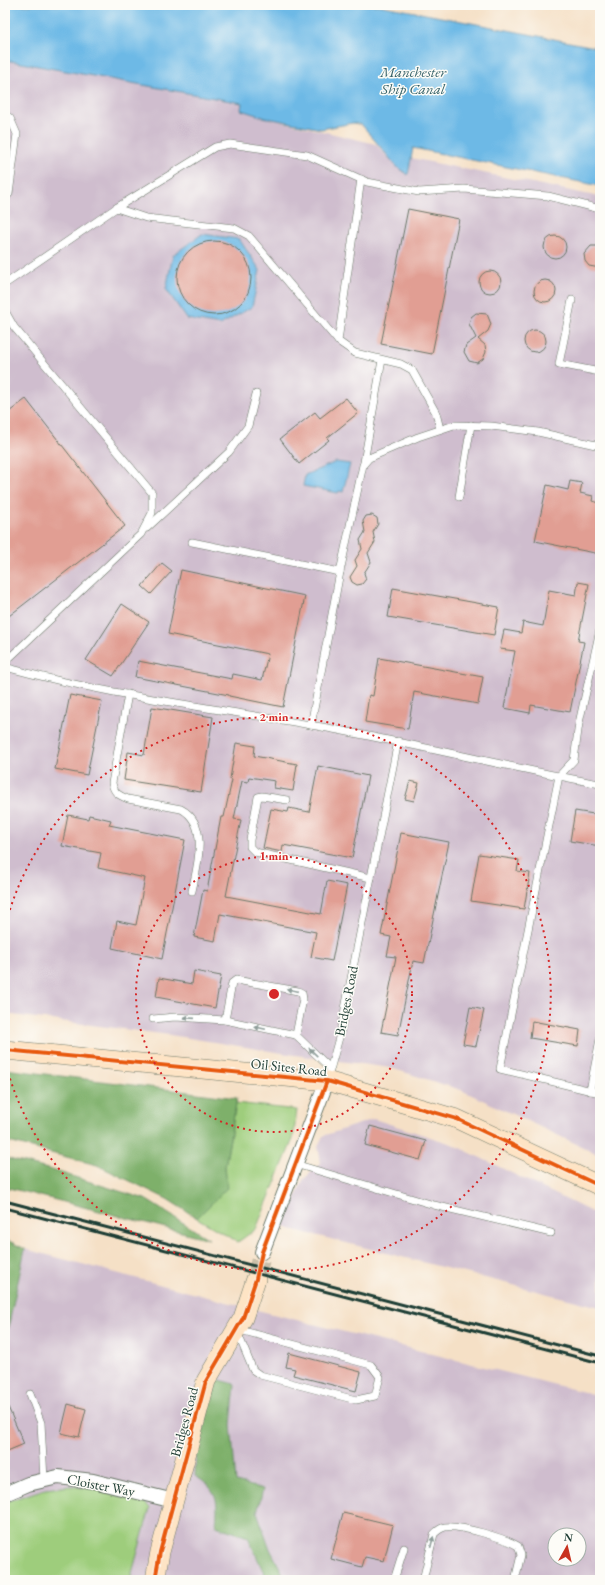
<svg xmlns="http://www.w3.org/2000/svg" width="605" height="1585" viewBox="0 0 605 1585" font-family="'EB Garamond',serif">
<rect width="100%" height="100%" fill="#fdfcf7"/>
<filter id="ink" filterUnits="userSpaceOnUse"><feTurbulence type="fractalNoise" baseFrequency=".025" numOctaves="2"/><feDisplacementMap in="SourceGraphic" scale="8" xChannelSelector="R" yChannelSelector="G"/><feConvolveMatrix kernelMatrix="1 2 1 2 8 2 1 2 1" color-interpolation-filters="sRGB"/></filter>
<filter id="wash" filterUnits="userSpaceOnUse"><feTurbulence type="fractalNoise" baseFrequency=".012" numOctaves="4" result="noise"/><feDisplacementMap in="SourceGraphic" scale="16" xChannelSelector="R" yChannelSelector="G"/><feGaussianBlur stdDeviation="0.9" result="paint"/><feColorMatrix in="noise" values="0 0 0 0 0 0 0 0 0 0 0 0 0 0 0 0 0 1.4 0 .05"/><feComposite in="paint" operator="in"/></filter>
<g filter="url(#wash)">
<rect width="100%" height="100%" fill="#f5e0c6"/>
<g fill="#cfbdce" fill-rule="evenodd">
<polygon points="5,60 242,103 263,117 376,144 397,167 408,174 411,158 600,197 600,1155 461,1090 391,1068 295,1055 170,1035 5,1014"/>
<polygon points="374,1119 452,1144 600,1216 600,1307 283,1227 303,1180 321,1163 318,1146 323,1136"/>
<path d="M25 1249 257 1310 600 1396V1580H5V1342ZM555 1535H579V1559H555Z"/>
</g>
<g fill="#9ecd7b" stroke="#5e8558">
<polygon points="236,1103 297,1110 293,1139 256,1229 238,1242 197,1218 227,1188 225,1167"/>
<polygon points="71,1486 98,1490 145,1503 150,1508 130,1580 5,1580 5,1502 45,1489"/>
</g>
<g fill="#7eb06b" stroke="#4e7650">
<polygon points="5,1069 237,1098 225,1167 227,1188 197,1218 167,1199 97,1165 5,1141"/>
<polygon points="5,1158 52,1170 145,1199 209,1239 5,1187"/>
<polygon points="5,1239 25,1249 5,1342"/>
<path d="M216 1379 235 1384 231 1425 236 1482 263 1489 257 1512 270 1549 286 1580H267L248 1537 216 1526C218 1501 219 1490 195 1476L196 1456Z"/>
</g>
<g fill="#6db9e6" stroke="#467b8d">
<polygon points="5,5 379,5 600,48 600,186 413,148 408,175 397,167 362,125 353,123 321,129 263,117 241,110 242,103 5,60"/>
<polygon points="202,234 239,239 260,270 252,307 220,325 187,319 166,289 173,255"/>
<polygon points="336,462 350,464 343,492 339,491 338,493 303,486 305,475"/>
</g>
<g id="blocks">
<g fill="#e19e93">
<polygon points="408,209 459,219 432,354 381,344"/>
<circle cx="555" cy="247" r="11"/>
<circle cx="214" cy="278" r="37"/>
<polygon points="591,246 600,246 600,268 589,266 585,261 584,254"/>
<circle cx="490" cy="282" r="11"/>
<circle cx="545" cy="291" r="11"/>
<polygon points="476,313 487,314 491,324 488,331 478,339 485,345 486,352 483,359 477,363 469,361 464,352 466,345 476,338 469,324 471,317"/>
<circle cx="535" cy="341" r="11"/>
<polygon points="346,398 358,413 327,438 329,440 299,464 280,439 315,412 320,418"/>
<polygon points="26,399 125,526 5,619 5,415"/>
<polygon points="570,481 582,483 580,493 593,496 592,501 600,503 600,554 535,541 547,485 568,490"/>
<polygon points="372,515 377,518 378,524 373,532 375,542 368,553 371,562 364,573 366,579 362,584 357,585 352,582 350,577 357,566 355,560 362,549 360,540 365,532 363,521 366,516"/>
<polygon points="162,563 172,571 151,594 142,586"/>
<polygon points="181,570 305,596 283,707 229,696 229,695 135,677 138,661 232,679 233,674 262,680 268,654 168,634"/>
<polygon points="578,582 589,584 578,641 584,642 570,712 531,705 530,713 504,708 515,651 500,649 504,630 521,633 523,622 543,626 549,590 576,595"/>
<polygon points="393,588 499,607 494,635 388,617"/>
<polygon points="122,604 149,622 113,676 86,660"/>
<polygon points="379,658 483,677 478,704 414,692 408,729 365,722 369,695 373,696"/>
<polygon points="70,695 102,701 87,775 55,769"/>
<polygon points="152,707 213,717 201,792 124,780 128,752 144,755"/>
<polygon points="236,743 255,746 254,756 297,764 293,791 274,788 275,781 249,777 248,782 242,781 234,819 241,820 226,896 321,914 327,881 347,885 332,961 311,957 316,932 220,914 215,941 194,937 203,890 207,891 221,817 224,817 232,780 230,779"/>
<polygon points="318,766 368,776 352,858 283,845 282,852 263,848 271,809 288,812 289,808 309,812"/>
<polygon points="410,781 419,783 414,801 405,799"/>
<polygon points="575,811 600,815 600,846 570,841"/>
<polygon points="68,815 88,819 89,815 111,820 109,825 185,840 162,959 112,948 117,921 136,925 145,878 98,868 101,853 62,846"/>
<polygon points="401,833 449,842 424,963 413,961 398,1035 381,1032 396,957 387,956 391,937 381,935"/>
<polygon points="479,854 519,860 517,871 530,873 524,909 471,901"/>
<polygon points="194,971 221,976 215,1008 156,997 159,978 192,984"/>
<polygon points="470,1007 484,1010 476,1046 463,1044"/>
<polygon points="532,1021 580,1030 578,1046 530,1038"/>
<polygon points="370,1126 426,1141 420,1160 365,1145"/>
<polygon points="289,1353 361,1372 356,1391 293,1375 295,1369 286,1367"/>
<polygon points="5,1400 24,1444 5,1452"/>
<polygon points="68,1404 86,1409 79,1437 61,1433"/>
<polygon points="343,1513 393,1525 384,1561 365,1557 362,1567 331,1559"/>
</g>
</g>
</g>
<g filter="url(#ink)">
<use href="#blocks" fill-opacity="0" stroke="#6a7667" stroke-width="1"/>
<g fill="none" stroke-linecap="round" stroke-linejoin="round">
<polyline stroke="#cabfa9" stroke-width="19" stroke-dasharray="19 10" stroke-linecap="butt" points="256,1279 262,1252"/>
<g stroke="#6a7667" stroke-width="8">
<g id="lane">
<polyline points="5,114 10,118 17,134 9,194 5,197"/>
<polyline points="116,208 146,218 234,228 249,236 338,341 355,353 401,364 412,370 436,413 440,429"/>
<polyline points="5,284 116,208 215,147 230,144 307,155 367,182 419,192 464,189 548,196 600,209"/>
<polyline points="572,300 559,364 600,372"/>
<polyline points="5,311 14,327 152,493 152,513 141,534 5,662"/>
<polyline points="338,341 361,179"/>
<polyline points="364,462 382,360"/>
<polyline points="459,497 471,425"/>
<polyline points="147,528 229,452 248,426 256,394"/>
<polyline points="192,542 340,572 311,725"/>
<polyline points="340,572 363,465 369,458 418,437 454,425 491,426 538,432 600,446"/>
<polyline points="600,630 579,723 574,760 559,776 500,1069 600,1093"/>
<path d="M5 667C109 696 216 708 322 727 415 744 507 767 600 784"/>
<path d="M128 694 112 783C114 793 118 795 128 799L181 809C210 824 197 867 192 891"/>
<polyline points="287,800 262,796 258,797 250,840 250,847 255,852 371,878"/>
<polyline points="153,1019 175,1017 225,1020 296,1035 330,1068"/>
<polyline points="225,1020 232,983 236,980 298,991 302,993 303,999 296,1035"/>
<polyline points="327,1081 340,1034 398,741"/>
<polyline points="590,1091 600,1039"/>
<polyline points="295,1164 434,1205 551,1233"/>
<polygon points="236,1329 371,1365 380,1377 375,1396 356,1400 260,1375 253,1370"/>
<polyline points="30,1394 41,1423 44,1480"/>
<polyline points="394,1580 404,1548"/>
<path d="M423 1580 434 1534C437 1531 441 1528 445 1527 460 1525 505 1538 518 1546L521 1555 515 1580"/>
</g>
</g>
<g stroke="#6a7667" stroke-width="16">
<g id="street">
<polyline points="262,1252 327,1081"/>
<polyline points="5,1494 28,1484 58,1477 93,1481 174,1501"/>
</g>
</g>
<g stroke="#6a7667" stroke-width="20">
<g id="secondary">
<polyline points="5,1050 327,1081 457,1119 600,1186"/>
<polyline points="155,1580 160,1552 206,1381 243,1318 256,1279"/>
</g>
</g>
<use href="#lane" stroke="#fff" stroke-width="7"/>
<use href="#street" stroke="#fff" stroke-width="14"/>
<use href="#secondary" stroke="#fee4c5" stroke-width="19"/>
<g stroke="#1f3d34" stroke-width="3">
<polyline points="5,1201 600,1356"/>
<polyline points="5,1208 600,1363"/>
</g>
<g stroke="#fdfcf7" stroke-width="6">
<g id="cycleway">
<polyline points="5,1050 327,1081 457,1119 600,1186"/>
<polyline points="155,1580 160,1552 206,1381 243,1318 256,1279 262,1252 327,1081"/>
</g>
</g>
<use href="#cycleway" stroke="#e8590c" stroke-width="4"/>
</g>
<defs><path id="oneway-solid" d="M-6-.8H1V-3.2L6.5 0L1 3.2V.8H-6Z"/></defs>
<g fill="#8f9e9a">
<use href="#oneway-solid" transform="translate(292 990) rotate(-167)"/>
<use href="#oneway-solid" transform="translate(189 1018) rotate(-176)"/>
<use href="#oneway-solid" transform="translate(260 1028) rotate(-168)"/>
<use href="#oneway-solid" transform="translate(313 1052) rotate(-136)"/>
<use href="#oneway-solid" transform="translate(432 1542) rotate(-76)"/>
</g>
</g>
<g fill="none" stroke="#d62828" stroke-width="2" stroke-dasharray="2 4">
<circle cx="274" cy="994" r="138"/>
<path d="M5 927A277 277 0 1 1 5 1061"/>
</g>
<g text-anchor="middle" stroke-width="3" stroke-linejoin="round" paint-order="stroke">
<g font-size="14" fill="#1f3d34" stroke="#fdfcf7">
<text transform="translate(346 1001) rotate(-79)" y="5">Bridges Road</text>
<text transform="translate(289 1067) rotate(6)" y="5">Oil Sites Road</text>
<text transform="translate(184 1422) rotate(-75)" y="5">Bridges Road</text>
<text transform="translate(101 1485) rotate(11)" y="5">Cloister Way</text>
</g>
<g font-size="15" font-style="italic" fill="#366269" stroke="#fdfcf7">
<text x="413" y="77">Manchester<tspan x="413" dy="17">Ship Canal</tspan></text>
</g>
</g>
<circle cx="274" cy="994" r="6" fill="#d62828" stroke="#fdfcf7" stroke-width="2"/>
<g font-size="12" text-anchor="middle" font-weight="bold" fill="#d62828" stroke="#fdfcf7" stroke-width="3" stroke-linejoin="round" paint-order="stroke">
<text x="274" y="721">2 min</text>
<text x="274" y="860">1 min</text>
</g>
<rect width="605" height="1585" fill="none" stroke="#fdfcf7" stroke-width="20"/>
<g transform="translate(567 1547) rotate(8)"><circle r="19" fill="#fdfcf7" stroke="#a4b0a9"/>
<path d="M0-3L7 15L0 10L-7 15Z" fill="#c8321e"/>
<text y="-6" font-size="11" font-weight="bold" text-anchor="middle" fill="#1f3d34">N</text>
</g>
</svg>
